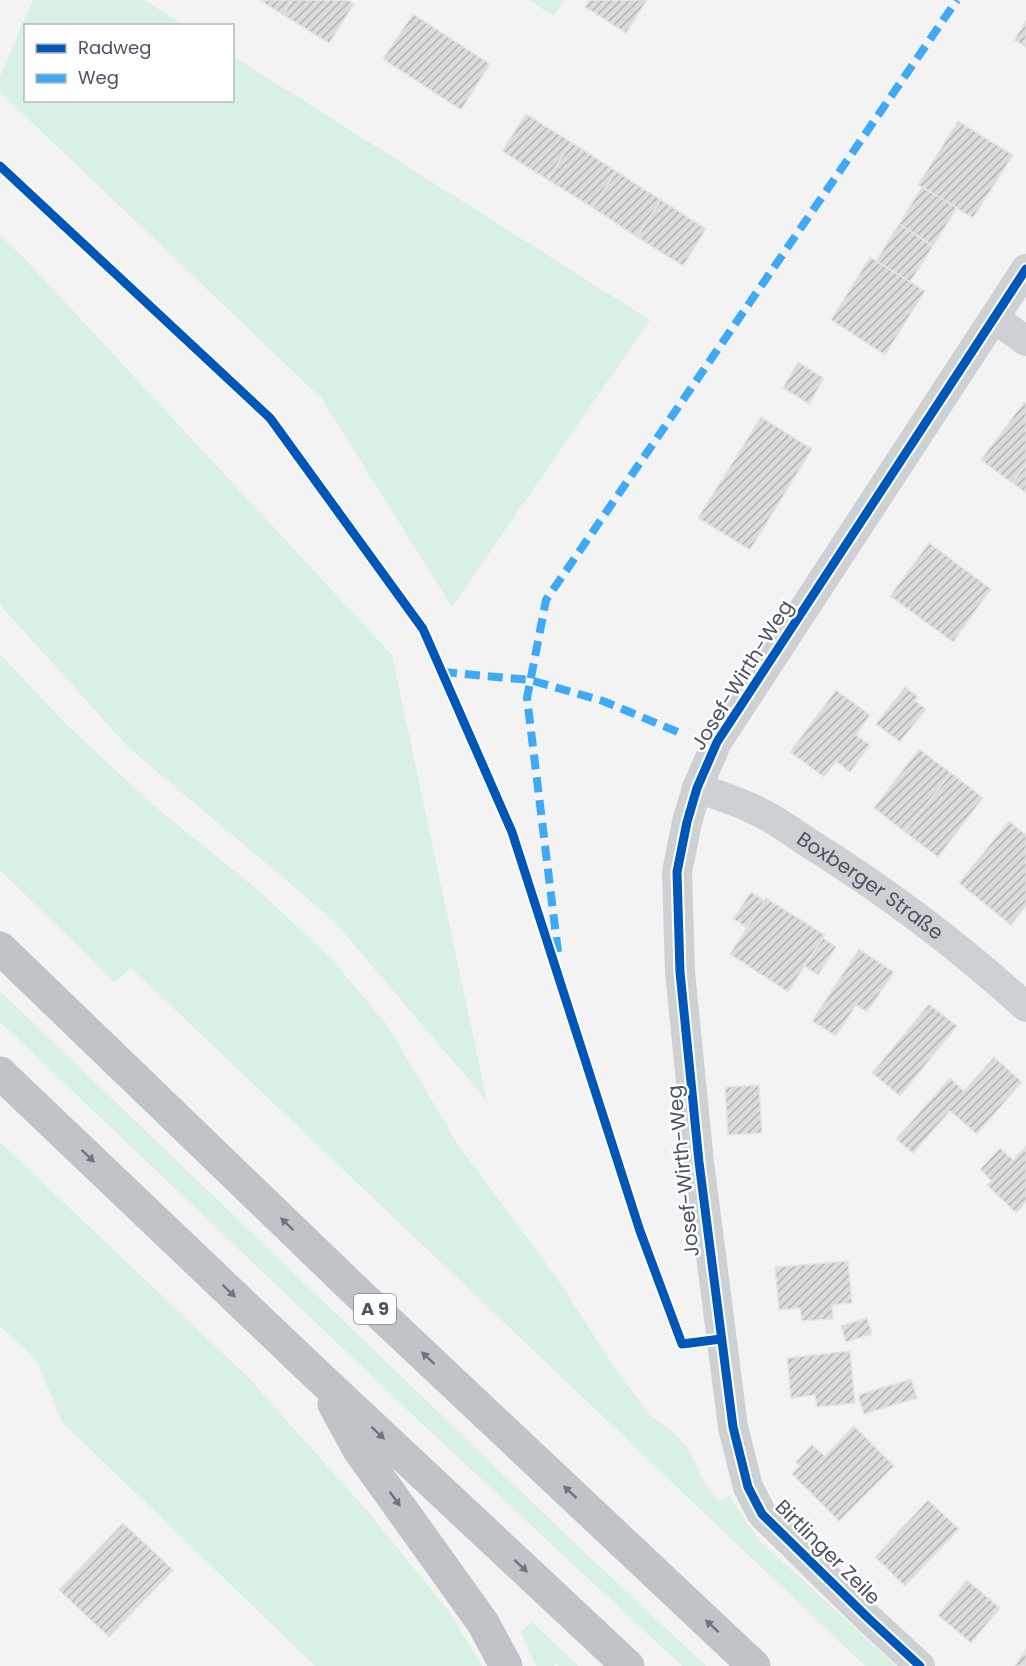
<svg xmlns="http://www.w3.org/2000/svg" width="1026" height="1666" viewBox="0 0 1026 1666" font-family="Poppins,sans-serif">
<defs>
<pattern id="building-hatch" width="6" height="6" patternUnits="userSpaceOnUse" patternTransform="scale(1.5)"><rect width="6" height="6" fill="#dadbdd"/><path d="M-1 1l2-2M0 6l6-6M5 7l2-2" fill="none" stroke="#b3b4b6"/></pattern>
</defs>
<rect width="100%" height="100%" fill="#f3f3f3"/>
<g fill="#d9f1e4">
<polygon points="33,0 144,0 184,25 26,26 26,100 232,100 233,56 650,320 452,607 322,399 0,92 0,76"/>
<polygon points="528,0 564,0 554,16"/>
<polygon points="0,235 27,261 392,655 487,1101 332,919 129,748 0,605"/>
<polygon points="0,654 65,723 153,805 259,891 330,957 387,1025 457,1143 561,1284 614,1367 650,1415 672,1431 688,1448 704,1482 719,1501 729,1496 759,1540 896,1666 865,1666 166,1001 130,968 115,983 0,870"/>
<polygon points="0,991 580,1548 706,1666 682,1666 419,1421 0,1022"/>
<polygon points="0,1142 249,1378 369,1513 451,1614 482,1666 315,1666 62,1422 37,1361 0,1326"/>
<polygon points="532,1622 578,1666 559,1666 556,1663 554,1666 536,1666 521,1632"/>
</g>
<g fill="url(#building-hatch)" stroke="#e4e5e6" stroke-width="1.5">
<polygon points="259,0 292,0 283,15"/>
<polygon points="292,0 347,0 354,4 329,43 283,15"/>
<polygon points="589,0 647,0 626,33 585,7"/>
<polygon points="413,14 490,64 461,110 383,59"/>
<polygon points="1026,21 1026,47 1014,40"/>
<polygon points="526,114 571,142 548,180 502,151"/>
<polygon points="958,121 1013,155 973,218 918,185"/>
<polygon points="571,142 616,171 593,208 548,180"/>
<polygon points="616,171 661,200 637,237 593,208"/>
<polygon points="922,187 957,208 933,246 899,224"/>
<polygon points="661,200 706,229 683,266 637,237"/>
<polygon points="899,224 933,246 910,282 876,261"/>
<polygon points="870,257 925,291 885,355 831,320"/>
<polygon points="798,362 824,378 809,404 783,388"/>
<polygon points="1024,402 1026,404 1026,464 1012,483 981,460"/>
<polygon points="761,417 812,449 750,550 698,518"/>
<polygon points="1026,464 1026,493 1012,483"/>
<polygon points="929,543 991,589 953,642 890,596"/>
<polygon points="905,687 918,697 915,701 926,709 900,742 876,724"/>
<polygon points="836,690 870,715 856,735 870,745 850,772 836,761 824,777 790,752"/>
<polygon points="919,749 951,773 905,832 874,808"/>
<polygon points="951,773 983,798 938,857 905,832"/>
<polygon points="1009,821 1026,835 1026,906 1011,925 959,883"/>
<polygon points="751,892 765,901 747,928 733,919"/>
<polygon points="766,898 825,935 788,992 730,954"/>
<polygon points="823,938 836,947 818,975 804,966"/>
<polygon points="859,949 894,972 867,1012 856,1005 836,1036 812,1021"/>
<polygon points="929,1004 957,1026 900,1096 872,1073"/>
<polygon points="994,1057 1022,1082 977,1134 950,1111 913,1153 896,1139 950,1078 964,1091"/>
<polygon points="759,1085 762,1133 728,1135 725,1087"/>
<polygon points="1026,1146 1026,1202 1016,1213 987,1185 991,1181 980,1169 1000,1148 1013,1160"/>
<polygon points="848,1261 852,1303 832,1305 833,1319 802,1321 800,1308 779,1310 775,1267"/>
<polygon points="867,1318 872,1334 846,1342 841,1326"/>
<polygon points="850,1351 855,1403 817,1407 815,1395 791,1398 787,1358"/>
<polygon points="911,1379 917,1398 864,1414 858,1395"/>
<polygon points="854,1426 894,1466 839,1521 792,1474 800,1466 796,1462 812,1445 825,1456"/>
<polygon points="928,1500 959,1529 905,1586 875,1557"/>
<polygon points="123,1523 173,1570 109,1637 59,1590"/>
<polygon points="967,1580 1000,1608 971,1643 938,1615"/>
<polygon points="1026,1649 1026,1666 1015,1666"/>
</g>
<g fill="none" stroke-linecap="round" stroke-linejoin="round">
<g stroke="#ced1d4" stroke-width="30">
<polyline points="994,318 1026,341"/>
<path id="s1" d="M697 788C717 795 738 801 757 811 777 820 796 835 815 847 890 894 961 948 1026 1007"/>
<polyline points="920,1666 868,1618 762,1514 748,1487 733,1427 699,1162 680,972 677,872 687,822 697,788 717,742 1026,269"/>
</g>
<g stroke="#c0c3c8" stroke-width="33">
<polyline points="0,948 363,1298 754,1666"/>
<polyline points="0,1073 316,1374 628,1666"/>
<polyline points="334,1404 359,1450 483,1623 506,1666"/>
</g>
<g stroke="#3fa9f5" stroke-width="8" stroke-dasharray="15 8" stroke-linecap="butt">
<polyline points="442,672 530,680 603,701 685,735"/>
<polyline points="558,952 527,698 546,600 957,0"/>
</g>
<g stroke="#fff" stroke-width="13">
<g id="cycleway">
<polyline points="0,166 270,418 423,629 512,832 640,1231 682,1344 721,1339"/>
<polyline points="920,1666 868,1618 762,1514 748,1487 733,1427 699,1162 680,972 677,872 687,822 697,788 717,742 1026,269"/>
</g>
</g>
<use href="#cycleway" stroke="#0057b8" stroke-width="9"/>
</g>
<defs><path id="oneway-solid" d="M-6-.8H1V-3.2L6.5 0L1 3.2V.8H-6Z" transform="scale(1.5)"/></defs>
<g fill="#6d757e">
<use href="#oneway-solid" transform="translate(88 1156) rotate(44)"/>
<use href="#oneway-solid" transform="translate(287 1224) rotate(-136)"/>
<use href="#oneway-solid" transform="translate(229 1291) rotate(44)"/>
<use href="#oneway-solid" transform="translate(428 1358) rotate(-137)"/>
<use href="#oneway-solid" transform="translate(378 1433) rotate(43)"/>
<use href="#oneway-solid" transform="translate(570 1492) rotate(-137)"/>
<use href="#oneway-solid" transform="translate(395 1499) rotate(54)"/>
<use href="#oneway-solid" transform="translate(521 1566) rotate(43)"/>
<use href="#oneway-solid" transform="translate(712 1626) rotate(-137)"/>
</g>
<g text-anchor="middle" stroke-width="5" stroke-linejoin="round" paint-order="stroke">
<rect fill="#fff" stroke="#80878f" stroke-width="1.5" x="354" y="1294" width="42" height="30" rx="4.5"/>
<g font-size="18" font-weight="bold" fill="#4a535f">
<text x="375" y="1315">A 9</text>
</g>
<g font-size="20" fill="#4a535f" stroke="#fff">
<text transform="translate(742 675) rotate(-58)" y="7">Josef-Wirth-Weg</text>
<text dy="7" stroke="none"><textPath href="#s1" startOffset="200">Boxberger Straße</textPath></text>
<text transform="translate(683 1171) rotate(-96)" y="7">Josef-Wirth-Weg</text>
<text transform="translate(828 1552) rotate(45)" y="7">Birtlinger Zeile</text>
</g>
</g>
<rect x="24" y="24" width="210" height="78" fill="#ffffff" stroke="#b7babf" stroke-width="1.5"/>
<rect x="36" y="44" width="30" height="9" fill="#0057b8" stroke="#b7babf" stroke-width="1.5"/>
<text x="78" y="54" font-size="18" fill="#4a535f">Radweg</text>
<rect x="36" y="74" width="30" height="9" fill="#3fa9f5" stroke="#b7babf" stroke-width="1.5"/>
<text x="78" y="84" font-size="18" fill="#4a535f">Weg</text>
</svg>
